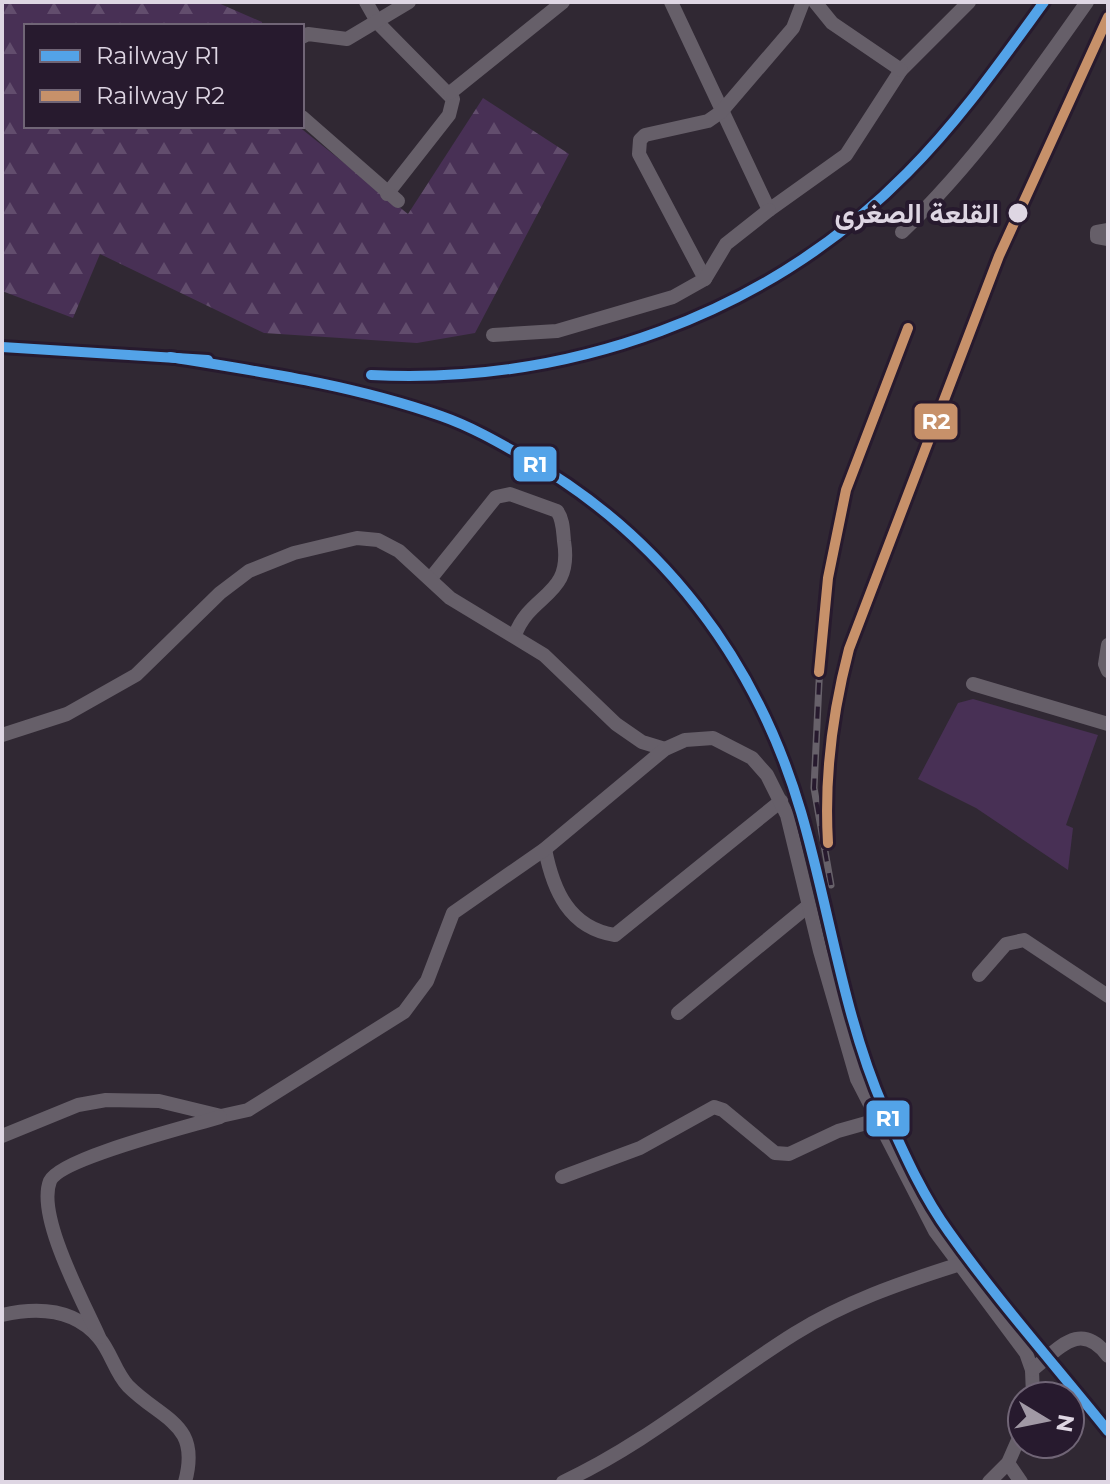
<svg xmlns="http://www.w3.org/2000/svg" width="1110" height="1484" viewBox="0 0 1110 1484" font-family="Montserrat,Vazirmatn,sans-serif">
<defs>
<pattern id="forest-firs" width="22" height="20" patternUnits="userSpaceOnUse" patternTransform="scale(2)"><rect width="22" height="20" fill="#483055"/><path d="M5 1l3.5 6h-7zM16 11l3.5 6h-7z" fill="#624d6d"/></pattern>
</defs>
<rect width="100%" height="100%" fill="#302833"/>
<polygon fill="url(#forest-firs)" points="2,2 216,2 262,22 262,26 26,26 26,126 298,126 408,214 483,98 569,154 475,333 417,343 264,333 100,254 73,318 2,291"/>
<polygon fill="#483055" points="973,699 1098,735 1066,825 1073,828 1068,870 976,808 918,779 958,703"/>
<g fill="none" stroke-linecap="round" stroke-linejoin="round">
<g stroke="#665f69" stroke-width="14">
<polyline points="366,2 378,23 453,99 449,115 387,194"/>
<polyline points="671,2 769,210 846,155 901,70 969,2"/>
<polyline points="815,2 832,23 901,70"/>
<polyline points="302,37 308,34 347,39 409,2"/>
<polyline points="450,93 563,2"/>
<polyline points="302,117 398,201"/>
<polyline points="1108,230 1097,232 1097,237 1108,239"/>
<path d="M902 232C974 163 1030 83 1087 2"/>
<polyline points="705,279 639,154 640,140 645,135 708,121 721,112 793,28 803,2"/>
<polyline points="493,335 557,331 673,297 705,279 726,244 769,210"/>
<path d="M431 578 496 497 510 494 557 511C563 519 563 530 564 541 573 597 531 592 515 635"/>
<polyline points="1108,645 1105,664 1108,671"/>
<polyline points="973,684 1108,724"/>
<polyline points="2,735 67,714 136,675 220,593 249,571 294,553 357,538 378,540 399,551 450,598 544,655 616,724 642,742 665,749"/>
<path d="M545 849C553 890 569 928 615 935L781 801"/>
<polyline points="979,975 1006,944 1024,940 1108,996"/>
<polyline points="678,1013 808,906"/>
<polyline points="2,1136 78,1105 106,1100 159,1101 221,1116 248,1110 404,1012 427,981 453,913 545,849 665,749 685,740 713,738 752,758 767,775 787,815 820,951 857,1079 935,1231 1026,1353 1032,1370 1033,1396"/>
<polyline points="562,1177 640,1148 714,1107 723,1110 775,1153 789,1154 838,1131 877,1120"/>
<path d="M2 1315C37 1307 74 1308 99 1338 111 1352 115 1372 128 1386 163 1421 201 1423 185 1482"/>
<path d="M99 1337C84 1303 36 1216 50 1181 60 1158 191 1126 220 1117"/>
<path d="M1032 1370C1059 1349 1080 1319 1108 1356"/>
<polyline points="1008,1463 1021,1482"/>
<path d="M563 1482C647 1443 716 1383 794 1334 845 1302 900 1283 957 1265"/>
<polyline points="989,1482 1008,1463 1022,1431"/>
</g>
<g stroke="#67616a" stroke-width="7">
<polyline id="rail" points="831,885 814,788 821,641 828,578 846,490 908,328"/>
</g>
<use href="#rail" stroke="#271a2e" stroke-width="4" stroke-dasharray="12" stroke-linecap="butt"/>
<g stroke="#271a2e" stroke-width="16">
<g id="rail-1">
<polyline points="2,347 208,360"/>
<path d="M170 357C262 372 353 385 441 416 470 426 498 442 524 457 662 535 757 661 801 812 830 911 843 1015 884 1109 903 1151 922 1195 949 1232 998 1301 1055 1365 1108 1431"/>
<path d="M371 375C569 385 767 315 907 173 959 121 1001 61 1044 2"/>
</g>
</g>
<g stroke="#271a2e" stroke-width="16">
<g id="rail-2">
<polyline points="819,672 828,578 846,490 908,328"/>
<path d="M828 843C824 776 832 714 849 649L999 256 1108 17"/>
</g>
</g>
<use href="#rail-1" stroke="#53a3e8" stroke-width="10"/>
<use href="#rail-2" stroke="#c7916a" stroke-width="10"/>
</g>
<circle fill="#ded6e3" stroke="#271a2e" stroke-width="3" cx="1018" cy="213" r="11"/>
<g text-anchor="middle" stroke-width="8" stroke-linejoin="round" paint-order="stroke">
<g font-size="28" font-weight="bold" fill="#ded6e3" stroke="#271a2e" text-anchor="end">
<text x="999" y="223">القلعة الصغرى</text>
</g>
</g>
<g stroke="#271a2e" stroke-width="3">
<rect x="913" y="402" width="46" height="39" rx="8" fill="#c7916a"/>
<rect x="512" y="445" width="46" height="38" rx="8" fill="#53a3e8"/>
<rect x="865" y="1099" width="46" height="39" rx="8" fill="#53a3e8"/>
</g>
<g font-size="22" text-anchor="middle" font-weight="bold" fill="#fff">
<text x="936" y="429">R2</text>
<text x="535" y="472">R1</text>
<text x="888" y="1126">R1</text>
</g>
<rect width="1110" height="1484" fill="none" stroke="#ded6e3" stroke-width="8"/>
<rect x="24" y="24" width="280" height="104" fill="#271a2e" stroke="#706576" stroke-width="2"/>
<rect x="40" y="50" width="40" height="12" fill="#53a3e8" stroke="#706576" stroke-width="2"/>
<text x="96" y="64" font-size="24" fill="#ded6e3">Railway R1</text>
<rect x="40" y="90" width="40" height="12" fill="#c7916a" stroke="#706576" stroke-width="2"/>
<text x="96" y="104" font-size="24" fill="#ded6e3">Railway R2</text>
<g transform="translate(1046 1420) rotate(100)"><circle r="38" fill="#271a2e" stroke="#706576" stroke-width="2"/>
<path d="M0-6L14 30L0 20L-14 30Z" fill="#a199a5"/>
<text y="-12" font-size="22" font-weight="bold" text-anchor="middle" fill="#ded6e3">N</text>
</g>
</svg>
